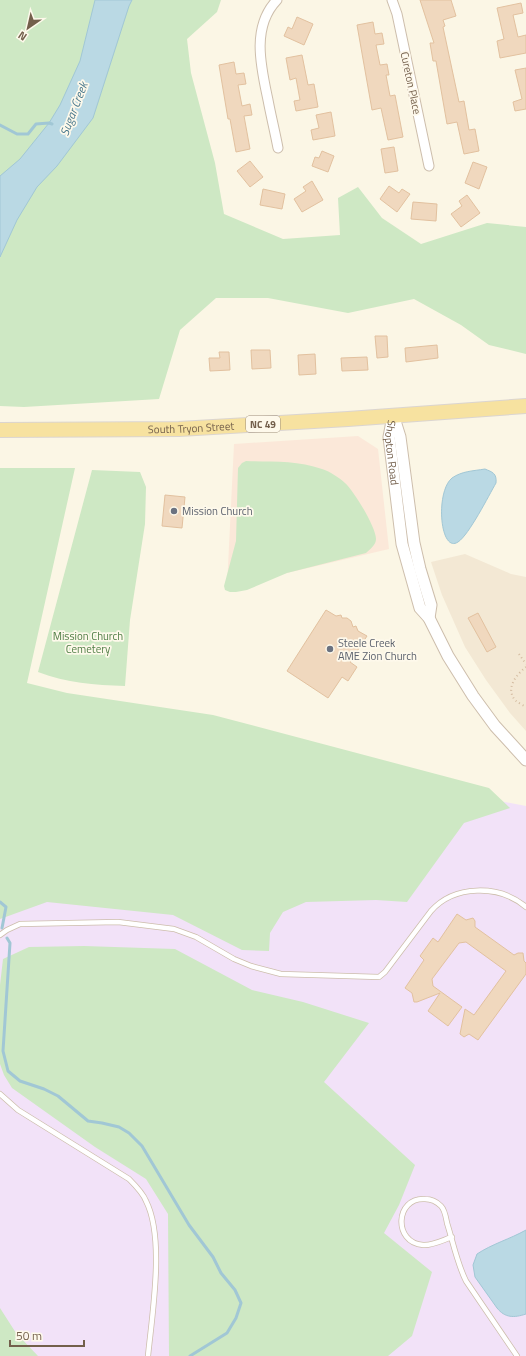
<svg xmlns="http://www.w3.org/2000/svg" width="526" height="1356" viewBox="0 0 526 1356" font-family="'Titillium Web',sans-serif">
<rect width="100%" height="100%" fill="#fbf6e5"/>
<polygon fill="#f3e8d4" points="465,554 511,574 526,577 526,731 510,713 486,680 465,647 442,595 431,562"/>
<polygon fill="#fbe8d9" points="358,436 378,449 389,549 227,587 234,444"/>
<polygon fill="#f2e2f8" points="0,706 526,806 526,1356 0,1356"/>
<g fill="#cee8c4">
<polygon points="0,0 221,0 217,12 187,39 191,73 215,163 224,214 283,239 340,235 338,198 358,187 382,218 421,244 487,223 526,227 526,354 489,345 461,325 414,299 348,313 268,298 216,298 180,330 159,399 24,407 0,406"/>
<path d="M246 461C272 462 297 460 322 469 329 471 340 478 345 483 354 491 376 527 376 539 376 545 370 549 366 553L287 573 247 590 236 592H230L225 590 224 586 236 541 238 468 242 463Z"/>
<polygon points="0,468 75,468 27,683 67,693 213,715 489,788 510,808 464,823 407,902 376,900 306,902 283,912 270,933 269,951 242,950 173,915 47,902 0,919"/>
<path d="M92 470 140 472 146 487 145 524 130 620 125 686C94 685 67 683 38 672Z"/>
<polygon points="84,946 175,949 252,990 303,1002 369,1023 324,1082 415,1165 399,1205 384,1233 432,1272 412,1336 388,1356 169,1356 168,1214 146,1179 95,1147 12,1088 4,1075 0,1064 0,985 3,959 29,947"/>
<polygon points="0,1308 16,1333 38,1356 0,1356"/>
</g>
<g fill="#bad9e4" stroke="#a1c7d5">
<polygon points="95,0 132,0 129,6 93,118 57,166 37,187 17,220 0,257 0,176 20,159 49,123 60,105 80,61"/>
<path d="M485 469C492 472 497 473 496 483 489 495 469 535 458 542 440 554 435 492 452 478 462 471 473 471 485 469Z"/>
<path d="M526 1230V1314C514 1318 505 1318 497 1308L475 1277 473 1265 477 1254C492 1244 510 1239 526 1230Z"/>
</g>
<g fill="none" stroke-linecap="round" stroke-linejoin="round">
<g stroke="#a1c7d5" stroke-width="3">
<polyline points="0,125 17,134 28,134 36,124 49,123 52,124"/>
<polyline points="0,902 6,907 2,928"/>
<polyline points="7,938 10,943 3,1051 8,1071 20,1081 44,1089 58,1096 88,1121 102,1123 119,1127 129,1133 142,1146 189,1225 213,1257 221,1273 235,1290 241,1303 236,1318 227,1333 190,1356"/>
</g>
</g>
<g fill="#f0d8be" stroke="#e2c19f">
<polygon points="420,0 451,0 456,16 443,20 445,26 443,27 459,102 464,101 469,130 475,129 479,151 464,154 457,122 447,124 436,61 433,61 430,43 434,43"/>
<polygon points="521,3 523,13 513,15 518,37 526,35 526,53 500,58 497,41 504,39 497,8"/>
<polygon points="297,17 313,24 304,45 284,36 288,27 292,29"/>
<polygon points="373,22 375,34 382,33 384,44 376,45 380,65 387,64 389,75 386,75 390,96 395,95 403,137 388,140 381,108 372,110 357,25"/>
<polygon points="302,55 308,85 314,84 318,107 296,111 294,101 300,100 296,78 290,80 286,58"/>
<polygon points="234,62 236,74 244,73 246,84 238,85 242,106 250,104 252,115 244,116 250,149 236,152 230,119 228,119 219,65"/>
<polygon points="526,68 526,109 515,111 513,102 522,99 515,70"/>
<polygon points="331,112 335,136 313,140 311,130 319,128 316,115"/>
<polygon points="394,147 398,171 385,173 381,149"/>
<polygon points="322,151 334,156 328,172 312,166 315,157 319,158"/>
<polygon points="250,161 263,177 250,187 237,171"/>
<polygon points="473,162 487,167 479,189 465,183"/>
<polygon points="312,181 323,200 302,212 294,199 306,191 303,187"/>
<polygon points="389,186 399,193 402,189 410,194 397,212 380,199"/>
<polygon points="263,189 285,194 282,209 260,205"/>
<polygon points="467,195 480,213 461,227 451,214 462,206 459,201"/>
<polygon points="413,202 437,204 436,221 411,219"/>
<polygon points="375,336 387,336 388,357 377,358"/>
<polygon points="437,345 438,358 406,362 405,348"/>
<polygon points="251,350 270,350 271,368 252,369"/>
<polygon points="219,352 229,352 230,370 210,371 209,358 220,358"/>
<polygon points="315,354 316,374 299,375 298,355"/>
<polygon points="367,357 368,370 342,371 341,358"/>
<polygon points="165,495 185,497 182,528 162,526"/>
<polygon points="326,610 336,616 341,615 342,618 347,618 351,621 353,627 356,626 358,631 367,636 350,662 357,667 348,681 342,677 328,698 287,671"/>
<polygon points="478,613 496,647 487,652 468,618"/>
<polygon points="457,914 466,920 473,918 475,921 475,927 514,955 518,953 523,953 524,961 526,963 526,974 478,1040 469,1034 464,1037 460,1034 465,1009 474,1015 506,971 466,942 459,943 432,979 433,986 462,1007 448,1026 428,1011 440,993 417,1002 414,1002 412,993 405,988 424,960 420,956 433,938 438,942"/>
</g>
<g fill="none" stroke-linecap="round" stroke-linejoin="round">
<g stroke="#cdbeac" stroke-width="6">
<g id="service">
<path d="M0 935 7 930 20 924 118 922 174 929 196 937 234 959 251 966 281 974 379 977 385 972 431 911C454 885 499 884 526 907"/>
<path d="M0 1094 18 1110 129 1179C136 1186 143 1193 146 1201 165 1238 152 1315 148 1356"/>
<path d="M452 1237C443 1240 432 1246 423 1245 393 1243 395 1197 425 1199 431 1199 437 1202 441 1206 445 1210 446 1218 447 1223 453 1242 457 1263 466 1281L517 1356"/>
</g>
</g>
<g stroke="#cdbeac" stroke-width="11">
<g id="minor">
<path d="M277 0C251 27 261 67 268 100 271 116 275 132 278 148"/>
<polyline points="392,0 397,14 429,166"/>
</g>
</g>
<g stroke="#cdbeac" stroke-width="13">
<g id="tertiary">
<path id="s1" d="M393 416 389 437 402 544 420 608 429 618 448 656 473 696 495 726 526 760"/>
<polyline points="394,418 400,437 414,543 420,569 431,605 429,618"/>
</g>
</g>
<g stroke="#dbd5d0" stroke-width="16">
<g id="primary">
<path id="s2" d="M0 430 179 429 348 419 526 406"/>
</g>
</g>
<g stroke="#d4bca1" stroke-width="2" stroke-dasharray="1 3" stroke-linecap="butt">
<polyline points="519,654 526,664"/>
<path d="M526 667C517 674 505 688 515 700 518 703 523 705 526 707"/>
</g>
<use href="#service" stroke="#fff" stroke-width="4.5"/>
<use href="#minor" stroke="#fff" stroke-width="9"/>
<use href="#tertiary" stroke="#fff" stroke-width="11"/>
<use href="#primary" stroke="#f7e2a0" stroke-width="14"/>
</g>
<g fill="#6b7280" stroke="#fef9eb" stroke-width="1.5">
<circle cx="174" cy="511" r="4"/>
<circle cx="330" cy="649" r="4"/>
</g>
<g text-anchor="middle" stroke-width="3.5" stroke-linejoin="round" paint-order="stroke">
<rect fill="#fef9eb" stroke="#9d8d7b" stroke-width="1" x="246" y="416" width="34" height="16" rx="3"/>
<g font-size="10" font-weight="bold" fill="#735f4b">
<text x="263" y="428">NC 49</text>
</g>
<g font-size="11" fill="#735f4b" stroke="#fef9eb">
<text transform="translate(411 83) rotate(78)" y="4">Cureton Place</text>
<text dy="4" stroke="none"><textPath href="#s2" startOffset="191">South Tryon Street</textPath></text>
<text dy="4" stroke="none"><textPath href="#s1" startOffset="37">Shopton Road</textPath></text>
</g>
<g font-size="11" fill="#5b616d" stroke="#fef9eb" text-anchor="start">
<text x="182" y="515">Mission Church</text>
<text x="338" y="647">Steele Creek<tspan x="338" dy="13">AME Zion Church</tspan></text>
</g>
<g font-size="11" fill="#507e46" stroke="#fef9eb">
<text x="88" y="640">Mission Church<tspan x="88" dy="13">Cemetery</tspan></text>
</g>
<g font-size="12" font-style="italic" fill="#49788c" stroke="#fef9eb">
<text transform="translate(74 109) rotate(-69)" y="4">Sugar Creek</text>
</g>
</g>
<g transform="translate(28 28) rotate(214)" stroke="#fef9eb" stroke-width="3" paint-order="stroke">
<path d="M0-3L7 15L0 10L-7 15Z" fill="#735f4b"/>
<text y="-6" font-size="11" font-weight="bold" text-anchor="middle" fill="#735f4b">N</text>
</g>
<path d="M10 1340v6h74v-6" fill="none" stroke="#735f4b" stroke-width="2"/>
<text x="16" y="1340" font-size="12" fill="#735f4b" stroke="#fef9eb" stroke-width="3" paint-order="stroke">50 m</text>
</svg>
